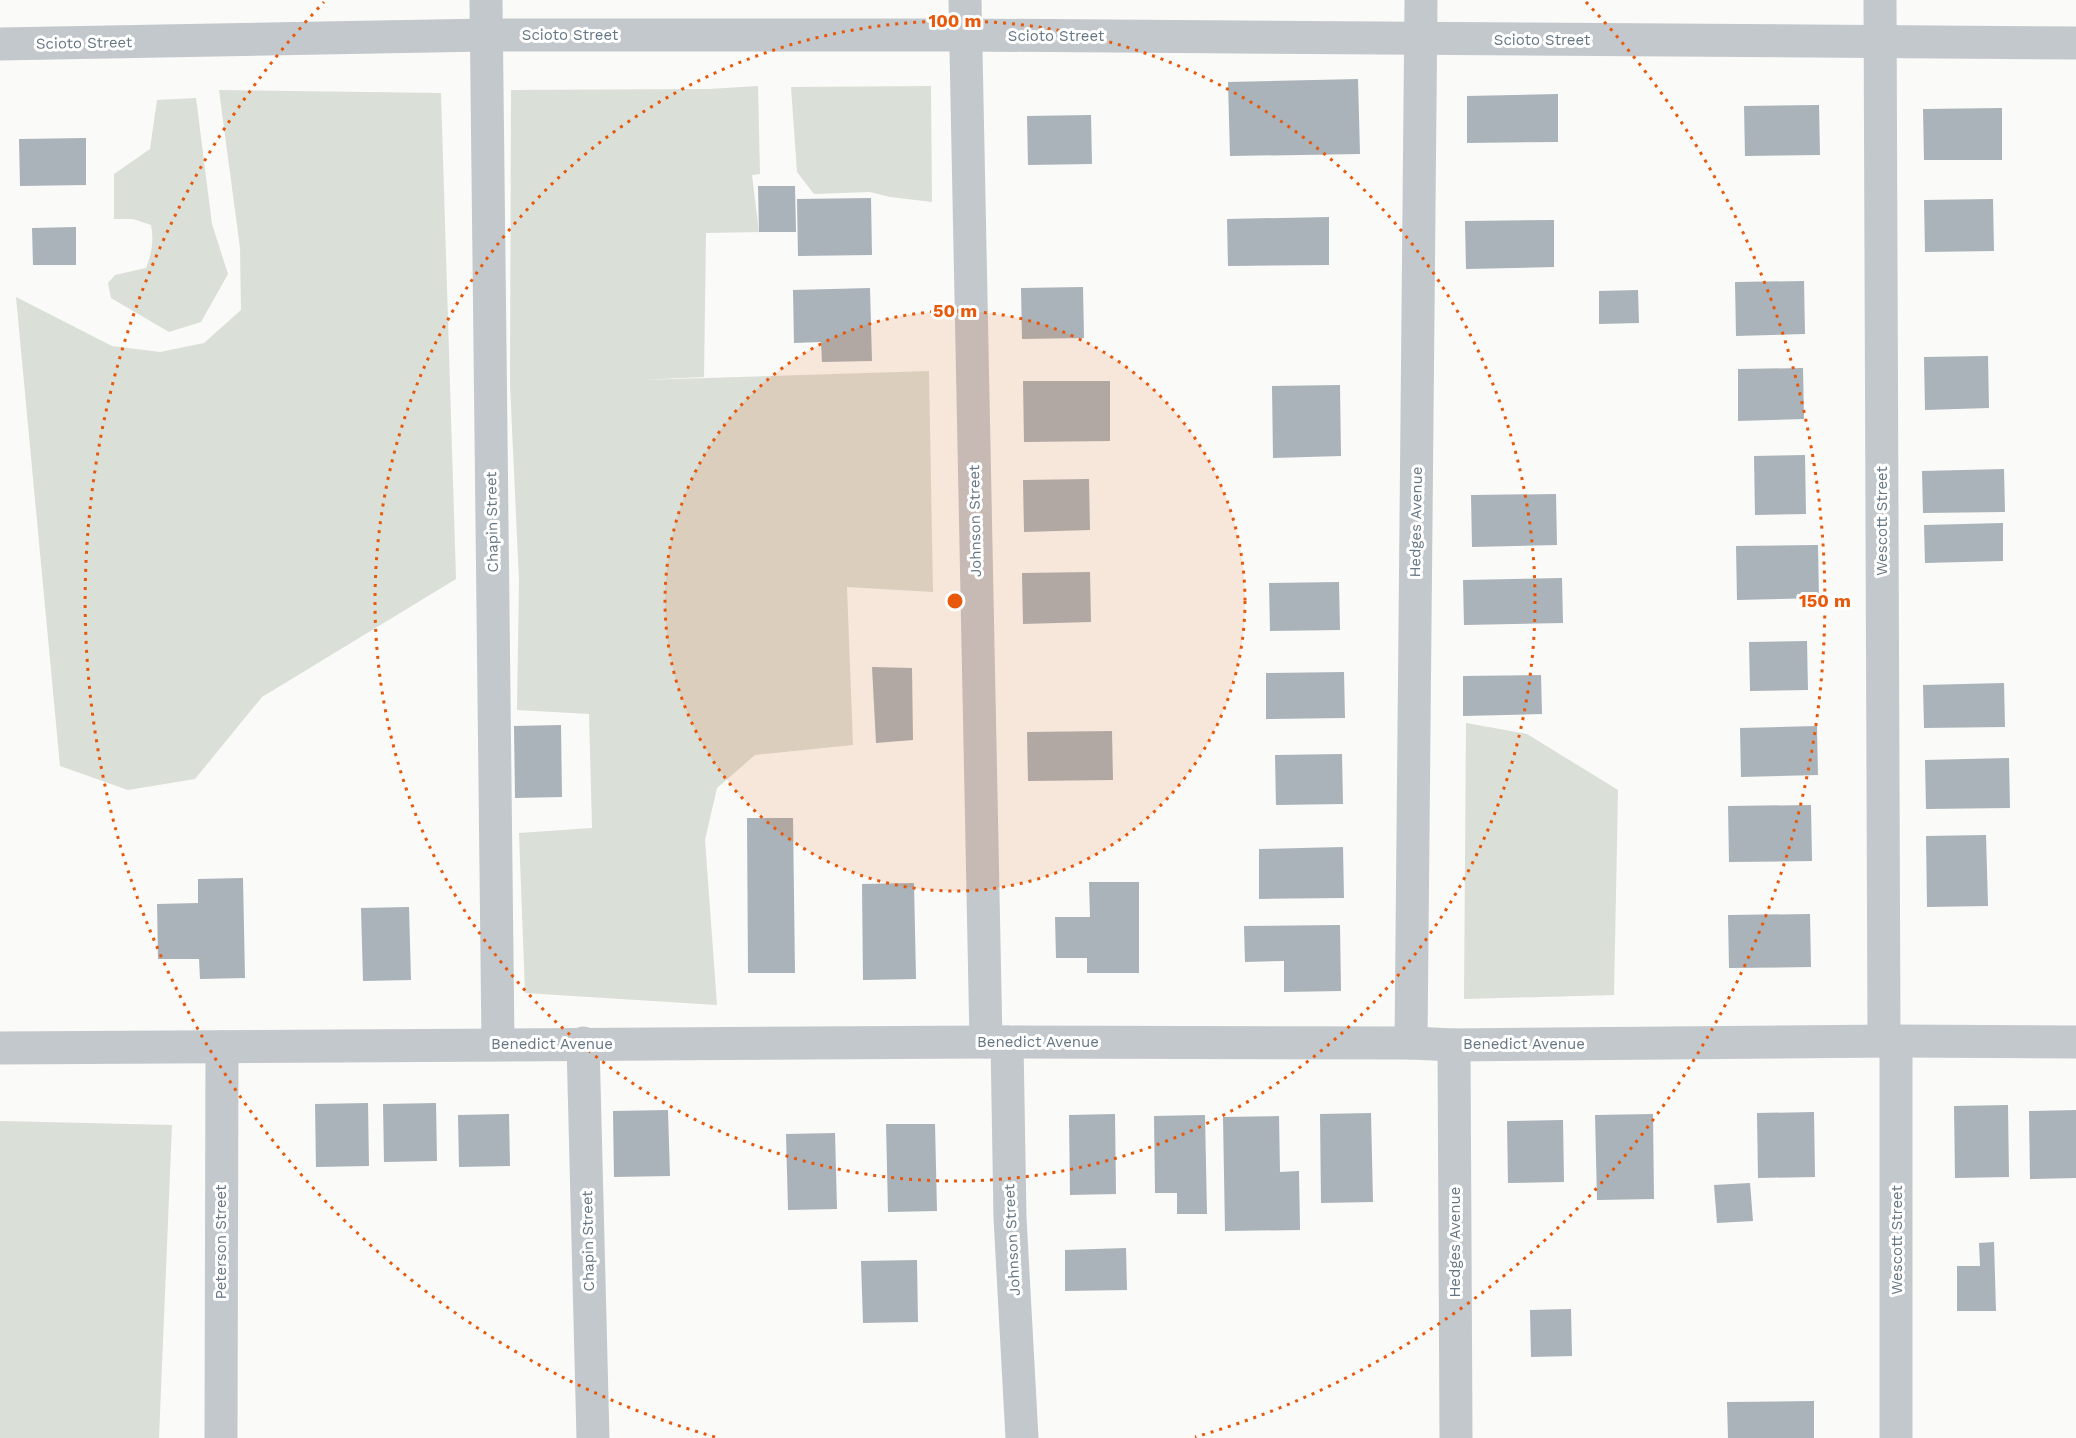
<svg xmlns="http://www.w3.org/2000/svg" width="2076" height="1438" viewBox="0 0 2076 1438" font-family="'Work Sans',sans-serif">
<rect width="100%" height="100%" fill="#fafaf8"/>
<g fill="#dadfd7">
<polygon points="758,86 760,174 752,175 759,232 706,233 704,377 640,380 929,371 933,592 847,587 853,745 755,755 717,788 705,840 717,1005 525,993 519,833 592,828 589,714 517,710 519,580 510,385 511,90 709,89"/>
<polygon points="931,86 932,202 890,197 870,192 814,194 797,172 791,87"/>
<polygon points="219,90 441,93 456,579 262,697 195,779 128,790 60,766 16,297 112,346 160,352 204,343 241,310 240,248"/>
<path d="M196 98 212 224 228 274 201 322 169 332 111 298 108 283 115 275 146 268C152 253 154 240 151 225L133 219H114V174L150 149 157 100Z"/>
<polygon points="1466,723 1527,734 1618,790 1614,995 1464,999"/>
<polygon points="0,1121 172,1125 159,1438 0,1438"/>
</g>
<g fill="#aab3b9">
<polygon points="1358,79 1360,154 1230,156 1228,82"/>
<polygon points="1558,94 1558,142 1467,143 1467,96"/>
<polygon points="1819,105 1820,155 1745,156 1744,106"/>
<polygon points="2002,108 2002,160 1924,160 1923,109"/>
<polygon points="1091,115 1092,164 1028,165 1027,116"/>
<polygon points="86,138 86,185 20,186 19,139"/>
<polygon points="758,186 795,186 796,232 759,232"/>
<polygon points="871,198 872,255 798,256 797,199"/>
<polygon points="1993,199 1994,251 1925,252 1924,200"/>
<polygon points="1329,217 1329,265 1228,266 1227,219"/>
<polygon points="1554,220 1554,267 1466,269 1465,221"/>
<polygon points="76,227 76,265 33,265 32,228"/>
<polygon points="1804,281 1805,334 1736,336 1735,282"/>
<polygon points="1083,287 1084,338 1022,339 1021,288"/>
<polygon points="870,288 872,361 822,362 821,342 794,343 793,290"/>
<polygon points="1638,290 1639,323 1599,324 1599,291"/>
<polygon points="1988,356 1989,408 1925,410 1924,357"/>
<polygon points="1803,368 1804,419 1738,421 1738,369"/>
<polygon points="1023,381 1110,381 1110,441 1024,442"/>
<polygon points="1340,385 1341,456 1273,458 1272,386"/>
<polygon points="1805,455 1806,514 1755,515 1754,456"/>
<polygon points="2004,469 2005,512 1923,513 1922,471"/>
<polygon points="1089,479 1090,530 1024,532 1023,480"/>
<polygon points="1556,494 1557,545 1472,547 1471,495"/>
<polygon points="2003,523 2003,561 1925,563 1924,525"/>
<polygon points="1818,545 1819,598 1737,600 1736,546"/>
<polygon points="1090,572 1091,622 1023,624 1022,573"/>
<polygon points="1562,578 1563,623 1464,625 1463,580"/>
<polygon points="1339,582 1340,630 1270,631 1269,583"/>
<polygon points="1807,641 1808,690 1750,691 1749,642"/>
<polygon points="872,667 912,668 913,740 876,743"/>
<polygon points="1344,672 1345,718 1266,719 1266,673"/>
<polygon points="1541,675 1542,714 1463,716 1463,676"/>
<polygon points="2004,683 2005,727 1924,728 1923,685"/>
<polygon points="561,725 562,797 515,798 514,726"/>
<polygon points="1817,726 1818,775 1741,777 1740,728"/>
<polygon points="1112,731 1113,780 1028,781 1027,732"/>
<polygon points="1342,754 1343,804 1276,805 1275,755"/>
<polygon points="2009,758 2010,808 1926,809 1925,760"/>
<polygon points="1811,805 1812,861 1729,862 1728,806"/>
<polygon points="747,818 793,818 795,973 748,973"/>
<polygon points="1986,835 1988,906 1927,907 1926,836"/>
<polygon points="1343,847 1344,898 1259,899 1259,849"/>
<polygon points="243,878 245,978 200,979 199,959 158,959 157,904 198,903 198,879"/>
<polygon points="1089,882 1139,882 1139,973 1087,973 1087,958 1056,958 1055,917 1090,917"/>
<polygon points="914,883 916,979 863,980 862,884"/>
<polygon points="409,907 411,980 363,981 361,908"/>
<polygon points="1810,914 1811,967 1729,968 1728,915"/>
<polygon points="1340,925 1341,991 1284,992 1284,961 1245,962 1244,926"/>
<polygon points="368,1103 369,1166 316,1167 315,1104"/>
<polygon points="436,1103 437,1161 384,1162 383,1104"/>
<polygon points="2008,1105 2009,1177 1955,1178 1954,1106"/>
<polygon points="668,1110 670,1176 614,1177 613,1111"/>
<polygon points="2076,1110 2076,1178 2030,1179 2029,1111"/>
<polygon points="1814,1112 1815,1177 1758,1178 1757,1113"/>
<polygon points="1371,1113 1373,1202 1321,1203 1320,1114"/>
<polygon points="509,1114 510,1166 459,1167 458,1115"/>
<polygon points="1115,1114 1116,1194 1070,1195 1069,1115"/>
<polygon points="1653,1114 1654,1199 1597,1200 1595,1115"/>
<polygon points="1205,1115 1207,1214 1177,1214 1177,1193 1155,1193 1154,1116"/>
<polygon points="1279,1116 1280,1172 1299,1171 1300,1230 1225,1231 1223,1117"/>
<polygon points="1563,1120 1564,1182 1508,1183 1507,1121"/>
<polygon points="886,1124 935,1124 937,1211 888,1212"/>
<polygon points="835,1133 837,1209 788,1210 786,1134"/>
<polygon points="1750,1183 1753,1221 1717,1223 1714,1185"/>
<polygon points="1994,1242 1996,1311 1957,1311 1957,1266 1980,1266 1979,1243"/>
<polygon points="1126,1248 1127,1290 1065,1291 1065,1250"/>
<polygon points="917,1260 918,1322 863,1323 861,1261"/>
<polygon points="1571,1309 1572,1356 1531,1357 1530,1310"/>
<polygon points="1814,1401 1814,1438 1728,1438 1727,1402"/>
</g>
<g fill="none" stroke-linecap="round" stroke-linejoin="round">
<g stroke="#c3c8cc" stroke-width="33">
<polyline points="486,0 498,1044"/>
<polyline points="965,0 986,1042"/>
<polyline points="1880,0 1884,1041"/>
<polyline points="0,44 487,35 965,35 2076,43"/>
<polyline points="1007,1042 1010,1218 1022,1438"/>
<polyline points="583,1043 593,1438"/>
<polyline points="1411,1043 1421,0"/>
<polyline points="1454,1045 1456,1438"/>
<polyline points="0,1048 986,1042 1411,1043 1454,1045 1896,1041 2076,1042"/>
<polyline points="221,1438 222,1047"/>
<polyline points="1896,1438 1896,1041"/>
</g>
</g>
<circle cx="955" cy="601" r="290" fill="#e8590c" fill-opacity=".12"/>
<g fill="none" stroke="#e8590c" stroke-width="3" stroke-dasharray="3 6">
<circle cx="955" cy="601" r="290"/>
<circle cx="955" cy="601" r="580"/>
<path d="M715 1437A870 870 0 0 1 324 2M1586 2A870 870 0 0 1 1195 1437"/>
</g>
<g text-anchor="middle" stroke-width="6" stroke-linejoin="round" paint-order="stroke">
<g font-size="15" fill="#657683" stroke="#fff">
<text x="570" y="40">Scioto Street</text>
<text x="1056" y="41">Scioto Street</text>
<text x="1542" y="45">Scioto Street</text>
<text transform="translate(84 43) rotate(-1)" y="5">Scioto Street</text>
<text transform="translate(975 521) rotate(-91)" y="5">Johnson Street</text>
<text transform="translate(1882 521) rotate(-90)" y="5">Wescott Street</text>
<text transform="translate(492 522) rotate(-91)" y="5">Chapin Street</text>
<text transform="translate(1416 522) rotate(-89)" y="5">Hedges Avenue</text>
<text x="1038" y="1047">Benedict Avenue</text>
<text x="552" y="1049">Benedict Avenue</text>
<text x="1524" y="1049">Benedict Avenue</text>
<text transform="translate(1012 1240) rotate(-93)" y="5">Johnson Street</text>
<text transform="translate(1897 1240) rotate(-90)" y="5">Wescott Street</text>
<text transform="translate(588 1241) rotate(-91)" y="5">Chapin Street</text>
<text transform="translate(221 1242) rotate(-90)" y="5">Peterson Street</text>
<text transform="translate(1455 1242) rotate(-90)" y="5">Hedges Avenue</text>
</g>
</g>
<circle cx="955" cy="601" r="9" fill="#e8590c" stroke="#fff" stroke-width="3"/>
<g font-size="18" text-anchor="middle" font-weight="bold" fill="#e8590c" stroke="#fff" stroke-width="6" stroke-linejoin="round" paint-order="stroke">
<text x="955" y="27">100 m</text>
<text x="955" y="317">50 m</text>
<text x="1825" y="607">150 m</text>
</g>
</svg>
